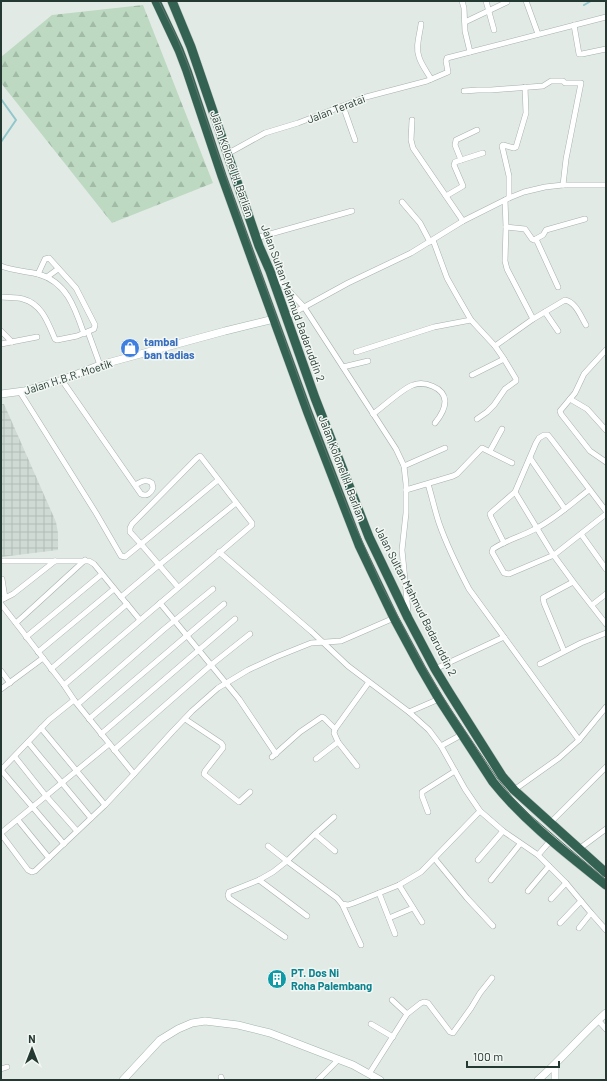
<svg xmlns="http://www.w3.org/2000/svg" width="607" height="1081" viewBox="0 0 607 1081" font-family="Barlow,sans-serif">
<defs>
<pattern id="industrial-grid" width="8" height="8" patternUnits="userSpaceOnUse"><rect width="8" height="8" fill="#d0dad4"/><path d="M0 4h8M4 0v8" fill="none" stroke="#b2bcb6"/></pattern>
<pattern id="forest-firs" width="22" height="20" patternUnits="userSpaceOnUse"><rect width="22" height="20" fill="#bdd9c1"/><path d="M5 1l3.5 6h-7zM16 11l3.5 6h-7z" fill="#a2bba6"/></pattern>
</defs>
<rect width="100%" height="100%" fill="#e2eae6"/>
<polygon fill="url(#industrial-grid)" points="1,404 4,404 56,522 58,533 58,550 1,557"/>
<polygon fill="url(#forest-firs)" points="143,5 213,183 112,223 1,83 1,57 52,15"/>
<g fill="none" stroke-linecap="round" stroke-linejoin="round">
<g stroke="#90c7ca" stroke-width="2">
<polyline points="584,5 591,1"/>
<polyline points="606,63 606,66"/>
<polyline points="1,99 16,120 1,142"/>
</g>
<g stroke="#a5b1ac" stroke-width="6">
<g id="street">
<polyline points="462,1 464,8 465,31 470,52"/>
<polyline points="486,1 494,30"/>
<polyline points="526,1 538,34"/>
<polyline points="465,22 507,2"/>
<path d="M421 24C420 34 415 47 419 57 421 64 427 72 431 79"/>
<polyline points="574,25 579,54 582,54 606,49"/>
<polyline points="464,91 478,90 491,90 543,86 551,81 563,81 565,83 581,83 566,159 563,185"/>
<polyline points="343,106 355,140"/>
<polyline points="412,120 411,140 413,148 463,221"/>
<polyline points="227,154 265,133 298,123 366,97 427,81 448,72 446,61 447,58 606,17"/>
<polyline points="461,160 455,145 456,140 477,130"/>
<polyline points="446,196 463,186 454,165 455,162 483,153"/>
<polyline points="509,198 509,176 502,146 503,145 514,148 516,147 526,113 525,87"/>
<polyline points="505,200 506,227 505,261 507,269 533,319"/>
<polyline points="402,202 420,223 430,242"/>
<polyline points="506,227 525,229 532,239 534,240 543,235 546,230 585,219"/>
<polyline points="256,238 352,211"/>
<polyline points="536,239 558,287"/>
<polyline points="433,240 447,278 456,294 471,320 495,346 504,359 516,379 516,381 505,389 494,405 487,412 477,419"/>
<path d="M1 266C13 271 26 271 38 274 67 282 75 308 84 334"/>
<polyline points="274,275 304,307 396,449 404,466 406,484 406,513 402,550 408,611"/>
<polyline points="47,277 58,269"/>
<path d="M1 297C8 298 16 297 23 299 42 304 48 323 55 339L57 340 77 336 94 329 95 325 76 288 49 258 45 259 38 274"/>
<polyline points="545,312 558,331"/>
<polyline points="286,317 348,283 411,253 463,221 509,198 524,192 545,187 563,185 606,185"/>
<polyline points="1,331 12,342"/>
<polyline points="88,332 100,365"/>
<polyline points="1,344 37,337"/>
<path d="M495 346 533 319 565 300C576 302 581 317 586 325"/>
<polyline points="606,350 584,374 575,393 560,411 561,414 590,451 606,462"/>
<polyline points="356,352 434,327 471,320"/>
<polyline points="343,367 368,361"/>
<polyline points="472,375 504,359"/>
<path d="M62 380 66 386 141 494C147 497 151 493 153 488L152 483C146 478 141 482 135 485"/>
<polyline points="20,392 96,513 121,556 125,557 141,544 178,587"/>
<polyline points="570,399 587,409 606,430"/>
<path d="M373 414C383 407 403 388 413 385 424 381 444 387 445 401 445 409 440 417 435 423"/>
<polyline points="490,451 502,429"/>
<polyline points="530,458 565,509"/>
<polyline points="404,466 445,448"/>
<path d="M428 484C432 497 435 511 439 523 447 546 458 568 469 589L579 740"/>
<polyline points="406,490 453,476 457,474 482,448 512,463"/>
<path d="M589 490C572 503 556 518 537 528 523 536 506 540 493 549L492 552 504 573 509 574 554 555 606 514"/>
<polyline points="515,492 552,553 574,583 606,624"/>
<polyline points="581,534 606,569"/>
<polyline points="504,543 491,517 490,514 492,512 515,492 536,443 539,438 544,435 548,435 552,440 606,511"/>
<polyline points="219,552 312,632 348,666 409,712 439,699"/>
<polyline points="1,561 89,561 94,564 140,620"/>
<polyline points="1,579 2,579 5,598"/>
<polyline points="121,597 159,565 236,503"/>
<polyline points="1,600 13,594 55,561"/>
<polyline points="160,603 239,699 276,754"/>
<polyline points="1,604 64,685 74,700 134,774"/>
<polyline points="592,605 606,594"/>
<polyline points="16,623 85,560"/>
<polyline points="26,637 102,574"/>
<polyline points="564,651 544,603 543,598 573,582"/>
<polyline points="38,652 114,589"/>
<polyline points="540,664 581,643 606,633"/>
<polyline points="51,669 127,604"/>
<polyline points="435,669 504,637"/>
<polyline points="1,671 10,683"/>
<polyline points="64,685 252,525 252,523 201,457 200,456 197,458 132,524 130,528 130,532 141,544 218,480"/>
<polyline points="1,689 43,658"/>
<polyline points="78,704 163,630 213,589"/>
<polyline points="409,712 429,730 441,746"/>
<polyline points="89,719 224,604"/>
<polyline points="185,719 221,743 223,746 223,748 205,771 204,774 205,775 239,802 250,792"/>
<polyline points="41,728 105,805"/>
<polyline points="101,734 235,619"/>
<polyline points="463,734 441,746 465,789 480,811"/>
<polyline points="28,742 91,818"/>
<polyline points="114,750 211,665 250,634"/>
<polyline points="15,757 46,796 77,831"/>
<polyline points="272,757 300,732 322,717 324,718 335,729"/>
<polyline points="316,759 338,742"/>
<polyline points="357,766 338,742 334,733 335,729 369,682"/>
<polyline points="1,770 49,720 74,700"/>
<polyline points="1,770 64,844"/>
<polyline points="514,790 559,758 579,740 606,707"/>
<polyline points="428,812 422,796 422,792 455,771"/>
<polyline points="18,820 49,858"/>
<polyline points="550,823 606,767"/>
<polyline points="1,833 109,744"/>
<polyline points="1,834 28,870 32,872 35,871 105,805 134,774 172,732 192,711 218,688 248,670 276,657 311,643 341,641 394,618"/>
<polyline points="315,834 335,851"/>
<polyline points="268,846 287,861 337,898 342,904 348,905 354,903 399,885 421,872 480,811 503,831 538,855 551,840"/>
<polyline points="579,849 606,829"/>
<polyline points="538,855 566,883 591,913 606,930"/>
<polyline points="435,859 467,898 493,926"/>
<polyline points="478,860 503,831"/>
<polyline points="259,880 307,916"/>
<polyline points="491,880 520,844"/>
<polyline points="399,885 422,922"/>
<polyline points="528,891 549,866"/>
<polyline points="379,893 395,934"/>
<polyline points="551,899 566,883"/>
<polyline points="342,904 361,945"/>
<polyline points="389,918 413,908"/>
<polyline points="560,923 581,901"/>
<polyline points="579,928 591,913"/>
<polyline points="285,937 229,898 228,895 229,892 259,880 273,872 287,861 315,834 334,817"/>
<polyline points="392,1000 407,1014"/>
<polyline points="598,1020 606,1029"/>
<polyline points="371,1024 393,1037"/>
<polyline points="1,1069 7,1067"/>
<polyline points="369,1074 407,1014 421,1003 424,1002 428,1003 450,1032 453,1033 471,1008 480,993 492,978"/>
<polyline points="221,1077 222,1080"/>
<polyline points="318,1080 339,1059"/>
</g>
</g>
<g stroke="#a2b5ac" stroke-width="8">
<g id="secondary">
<polyline points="1,394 24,391 62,380 100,365 225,331 274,319"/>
<polyline points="555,1065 555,1080"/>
<polyline points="123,1080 160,1040 178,1029 192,1023 205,1021 238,1025 270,1033 353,1065 380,1080"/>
<path d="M538 1080C562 1059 582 1034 606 1013"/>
</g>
</g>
<g stroke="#bdc4c1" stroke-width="10">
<g id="highway">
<path d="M156 1 179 50 187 71 222 176 253 262 308 413 359 545 394 618 421 668 439 699 493 782C525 822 566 853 606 885"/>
<polyline points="172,1 191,47 259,246 270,271 315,398 369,537 408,618 435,669 449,692 502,776 514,790 606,873"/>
</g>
</g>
<use href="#street" stroke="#fff" stroke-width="5"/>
<use href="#secondary" stroke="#fff" stroke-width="7"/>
<use href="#highway" stroke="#336253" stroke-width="9"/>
<polyline stroke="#5e756c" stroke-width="1" points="159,1 177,38 188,65 221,163 317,429 351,516 382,586 417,653 430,676 451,710 497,778 512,797 530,815 606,880"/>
</g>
<defs>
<g id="shop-disc" transform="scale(1)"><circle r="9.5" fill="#3f7fe0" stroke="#f2f7f4"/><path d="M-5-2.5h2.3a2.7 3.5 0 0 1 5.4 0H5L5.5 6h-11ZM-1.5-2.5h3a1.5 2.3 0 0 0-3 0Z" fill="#fff"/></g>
<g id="building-disc" transform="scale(1)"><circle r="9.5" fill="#0f9aa8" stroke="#f2f7f4"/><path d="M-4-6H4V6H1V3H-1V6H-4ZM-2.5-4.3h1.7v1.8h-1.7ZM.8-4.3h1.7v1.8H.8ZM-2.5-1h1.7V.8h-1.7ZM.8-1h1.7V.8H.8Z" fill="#fff"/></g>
</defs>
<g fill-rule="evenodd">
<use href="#shop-disc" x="130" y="348"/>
<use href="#building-disc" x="277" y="979"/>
</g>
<g text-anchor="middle" stroke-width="3" stroke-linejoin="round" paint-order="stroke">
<g font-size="11" fill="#243931" stroke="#f2f7f4">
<text transform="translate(336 109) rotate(-21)" y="4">Jalan Teratai</text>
<text transform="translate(232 164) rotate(71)" y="4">Jalan Kolonel H. Barlian</text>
<text transform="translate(293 303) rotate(70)" y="4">Jalan Sultan Mahmud Badaruddin 2</text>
<text transform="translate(68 377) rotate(-18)" y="4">Jalan H.B.R. Moetik</text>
<text transform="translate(342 468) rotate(69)" y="4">Jalan Kolonel H. Barlian</text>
<text transform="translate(416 601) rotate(63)" y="4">Jalan Sultan Mahmud Badaruddin 2</text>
</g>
<g font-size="11" font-weight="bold" fill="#366cbe" stroke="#f2f7f4" text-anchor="start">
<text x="144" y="346">tambal<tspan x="144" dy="13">ban tadias</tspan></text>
</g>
<g font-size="11" font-weight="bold" fill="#0d838f" stroke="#f2f7f4" text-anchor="start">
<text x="291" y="977">PT. Dos Ni<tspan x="291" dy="13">Roha Palembang</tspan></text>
</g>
</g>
<rect width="607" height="1081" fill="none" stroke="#243931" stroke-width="4"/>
<g transform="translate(32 1049)" stroke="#f2f7f4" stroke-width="3" paint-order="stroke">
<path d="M0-3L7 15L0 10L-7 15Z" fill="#243931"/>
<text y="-6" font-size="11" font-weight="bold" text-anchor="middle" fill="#243931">N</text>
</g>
<path d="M467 1061v6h92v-6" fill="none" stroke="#243931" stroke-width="2"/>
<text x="473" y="1061" font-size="12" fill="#243931" stroke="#f2f7f4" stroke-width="3" paint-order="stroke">100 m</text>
</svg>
